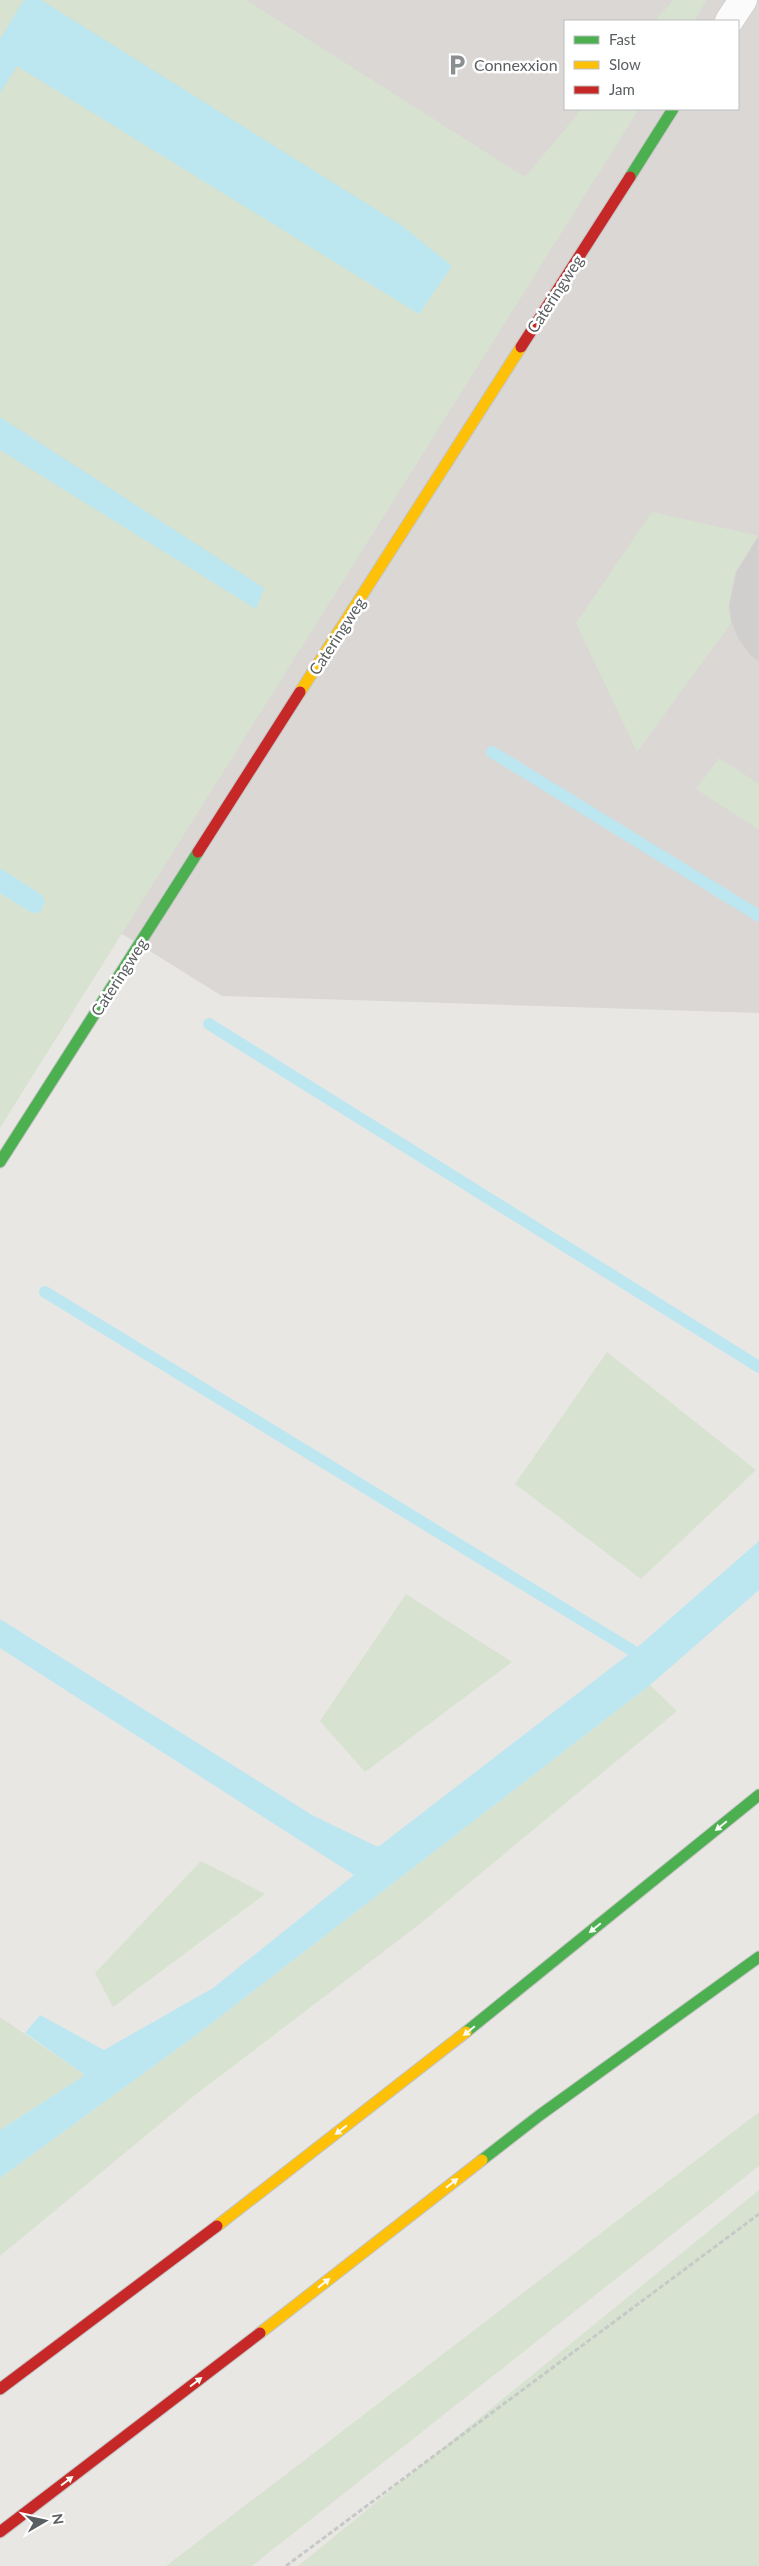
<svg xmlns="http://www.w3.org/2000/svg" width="759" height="2566" viewBox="0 0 759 2566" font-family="Lato,sans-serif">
<rect width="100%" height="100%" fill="#e9e7e4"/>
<path fill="#dad7d5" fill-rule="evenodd" d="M0 0H759V1013L222 996 0 858ZM565 21H738V109H565Z"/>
<g fill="#d7e3d0">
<polygon points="0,0 24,0 0,39"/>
<polygon points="41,0 246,0 525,177 582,109 639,109 0,1128 0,893 32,913 42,895 0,868 0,450 256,608 264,588 0,417 0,93 17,66 419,313 401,225"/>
<polygon points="673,0 707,0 694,21 655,21"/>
<polygon points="652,512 759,536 759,585 637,752 576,623"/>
<polygon points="719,758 759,784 759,830 696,789"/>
<polygon points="607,1352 756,1470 641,1579 515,1484"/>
<polygon points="406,1594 512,1662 365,1772 320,1721"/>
<polygon points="650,1685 677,1711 416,1927 195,2095 0,2256 0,2178 199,2033"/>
<polygon points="201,1861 265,1894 113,2007 95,1973"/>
<polygon points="0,2017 85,2075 0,2130"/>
<polygon points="759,2112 759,2166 262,2558 252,2566 166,2566"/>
<polygon points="759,2190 759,2566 298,2566"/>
</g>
<g fill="#bce6f0">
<polygon points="24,0 41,0 401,225 452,266 419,314 17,66 0,93 0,39"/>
<polygon points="0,417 264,588 256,609 0,450"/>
<polygon points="0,868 42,895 45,902 40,912 32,913 0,893"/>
<polygon points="759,1541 759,1590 650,1685 199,2033 0,2178 0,2130 85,2075 25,2033 40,2015 104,2050 213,1988 354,1875 0,1648 0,1619 312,1815 378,1847 633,1651"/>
</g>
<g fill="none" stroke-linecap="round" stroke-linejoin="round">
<g stroke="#bce6f0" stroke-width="12">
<polyline points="492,752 759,916"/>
<polyline points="209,1024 759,1367"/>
<polyline points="45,1292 633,1651"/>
</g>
</g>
<polygon fill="#d1cfcd" stroke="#d8d6d4" points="759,535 759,662 750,655 738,638 731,621 729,605 736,572"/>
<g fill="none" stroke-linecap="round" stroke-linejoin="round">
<g stroke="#c3c4c4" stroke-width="29">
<polyline id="street" points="729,21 743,0"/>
</g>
<g stroke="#c3c4c3" stroke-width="13">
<g id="fast">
<polyline points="630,177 673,109"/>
<polyline points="0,1162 198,852"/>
<polyline points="466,2032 759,1795"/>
<polyline points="482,2160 540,2115 759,1957"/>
</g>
</g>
<g stroke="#c3c4c3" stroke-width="13">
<g id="slow">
<polyline points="300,692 521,347"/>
<polyline points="217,2226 466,2032"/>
<polyline points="260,2333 482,2160"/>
</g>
</g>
<g stroke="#c3c4c3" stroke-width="13">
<g id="jam">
<polyline points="521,347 630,177"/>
<polyline points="198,852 300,692"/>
<polyline points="0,2389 217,2226"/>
<polyline points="0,2532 260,2333"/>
</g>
</g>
<polyline stroke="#c5c9c7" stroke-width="3" stroke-dasharray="5 2.5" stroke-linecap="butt" points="286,2566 759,2214"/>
<use href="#street" stroke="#fcfbfb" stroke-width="28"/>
<use href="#fast" stroke="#4caf50" stroke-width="11"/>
<use href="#slow" stroke="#ffc107" stroke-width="11"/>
<use href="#jam" stroke="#c62828" stroke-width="11"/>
</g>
<defs><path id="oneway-solid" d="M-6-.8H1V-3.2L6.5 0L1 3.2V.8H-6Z" transform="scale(1.25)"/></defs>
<g fill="#f6fbf6">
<use href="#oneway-solid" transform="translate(721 1826) rotate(141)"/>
<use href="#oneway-solid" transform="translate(595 1928) rotate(141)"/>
<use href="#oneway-solid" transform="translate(469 2031) rotate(141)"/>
<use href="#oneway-solid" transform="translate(341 2130) rotate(142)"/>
<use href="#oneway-solid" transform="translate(452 2183) rotate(-38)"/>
<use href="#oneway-solid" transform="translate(324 2283) rotate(-38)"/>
<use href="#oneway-solid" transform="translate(196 2382) rotate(-37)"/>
<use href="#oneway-solid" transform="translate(67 2481) rotate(-37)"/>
</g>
<defs>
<g id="parking-bare" transform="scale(1.725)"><path d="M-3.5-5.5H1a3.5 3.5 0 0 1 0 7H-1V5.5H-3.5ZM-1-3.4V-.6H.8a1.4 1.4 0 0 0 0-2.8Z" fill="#8c8f8f" stroke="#fff" stroke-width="2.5" paint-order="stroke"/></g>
</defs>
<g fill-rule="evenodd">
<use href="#parking-bare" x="457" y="65"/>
</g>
<g text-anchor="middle" stroke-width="5" stroke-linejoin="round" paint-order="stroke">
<g font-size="16" fill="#5a5f61" stroke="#fff" text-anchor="start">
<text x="474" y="71">Connexxion</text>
</g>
<g font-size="16" fill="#5a5f61" stroke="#fff">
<text transform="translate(555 294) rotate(-57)" y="6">Cateringweg</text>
<text transform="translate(337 636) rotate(-57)" y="6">Cateringweg</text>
<text transform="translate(119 977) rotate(-57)" y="6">Cateringweg</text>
</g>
</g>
<rect x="564" y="20" width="175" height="90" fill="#ffffff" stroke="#bdbfc0"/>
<rect x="574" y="36" width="25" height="8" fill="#4caf50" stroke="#bdbfc0"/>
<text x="609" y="45" font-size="15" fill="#5a5f61">Fast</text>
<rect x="574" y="61" width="25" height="8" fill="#ffc107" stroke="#bdbfc0"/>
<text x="609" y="70" font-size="15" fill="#5a5f61">Slow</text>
<rect x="574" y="86" width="25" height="8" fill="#c62828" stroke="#bdbfc0"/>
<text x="609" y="95" font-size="15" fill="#5a5f61">Jam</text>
<g transform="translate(45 2521) rotate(81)" stroke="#ffffff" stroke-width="4" paint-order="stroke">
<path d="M0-4L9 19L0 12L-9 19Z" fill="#5a5f61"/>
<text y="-8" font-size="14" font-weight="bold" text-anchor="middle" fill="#5a5f61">N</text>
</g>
</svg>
